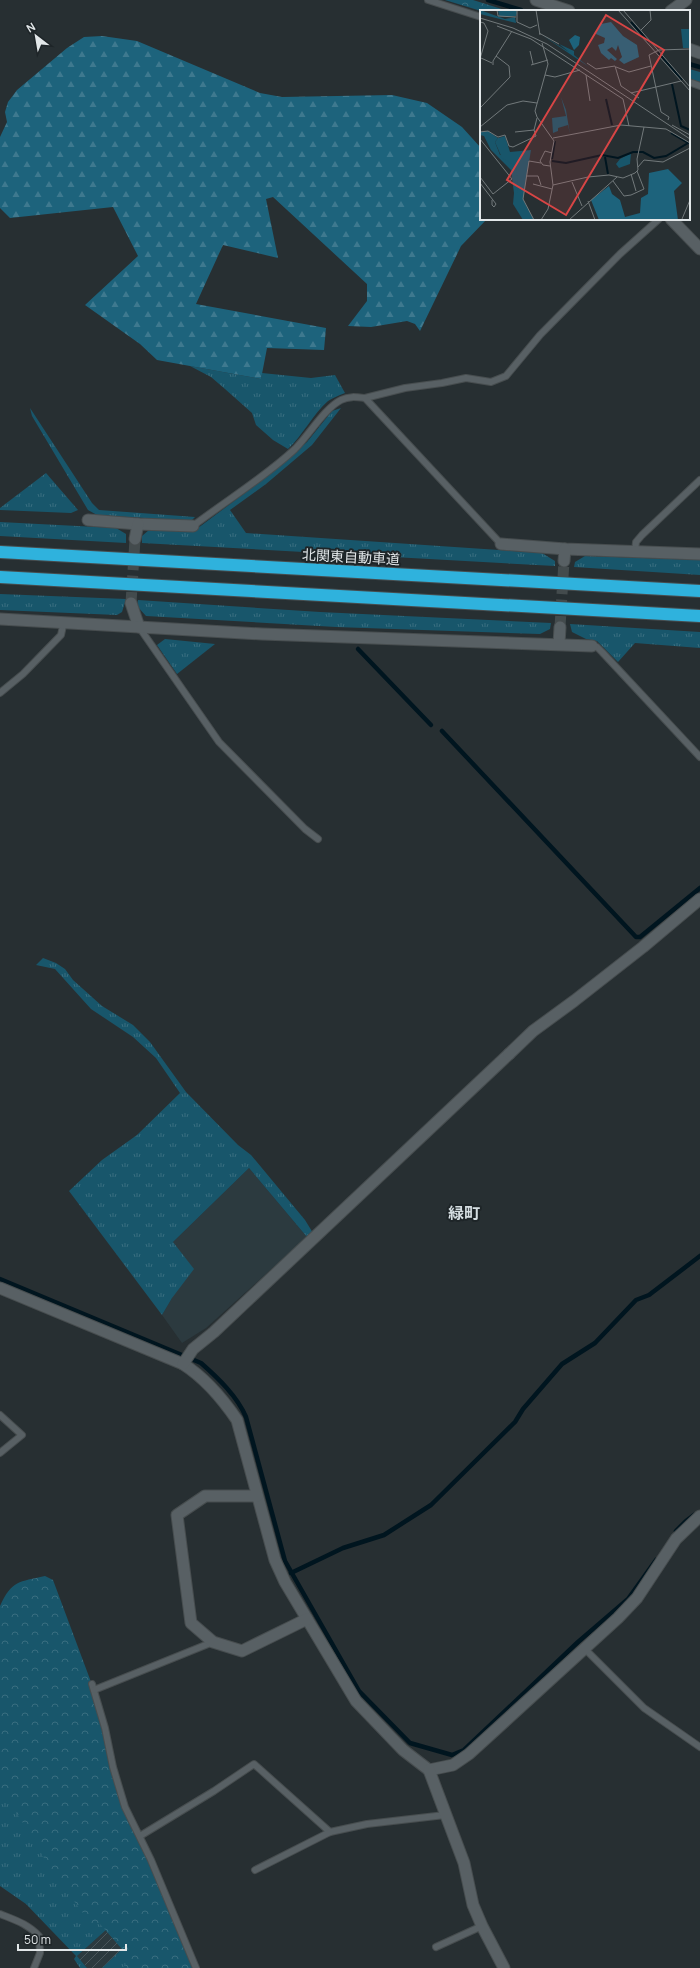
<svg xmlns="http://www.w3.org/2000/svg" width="700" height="1968" viewBox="0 0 700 1968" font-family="Manrope,'Noto Sans JP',sans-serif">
<defs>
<pattern id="industrial-furrows" width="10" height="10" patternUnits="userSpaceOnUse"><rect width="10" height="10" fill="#2c3a3f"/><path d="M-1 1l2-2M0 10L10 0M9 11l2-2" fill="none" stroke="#4a565b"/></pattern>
<pattern id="grass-tufts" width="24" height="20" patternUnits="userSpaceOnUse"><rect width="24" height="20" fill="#18566b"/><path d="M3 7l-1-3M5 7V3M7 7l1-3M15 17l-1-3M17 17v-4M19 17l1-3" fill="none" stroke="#396e80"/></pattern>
<pattern id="forest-firs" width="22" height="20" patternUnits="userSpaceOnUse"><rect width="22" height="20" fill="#1d637c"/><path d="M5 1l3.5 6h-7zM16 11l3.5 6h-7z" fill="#3e798f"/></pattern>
<pattern id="park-crowns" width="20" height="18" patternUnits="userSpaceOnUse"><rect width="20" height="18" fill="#18566b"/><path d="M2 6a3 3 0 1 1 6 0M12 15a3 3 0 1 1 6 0" fill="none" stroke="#396e80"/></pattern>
</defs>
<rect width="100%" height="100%" fill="#272f32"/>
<polygon fill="#2c3a3f" points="249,1168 307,1237 206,1328 182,1343 162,1315 172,1298 173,1242"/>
<polygon fill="url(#industrial-furrows)" points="106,1930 122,1949 102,1968 87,1968 77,1956"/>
<g fill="url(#grass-tufts)">
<path d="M190 366 261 379 262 373 311 378 335 375 345 393C339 395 333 398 328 401 313 414 303 435 288 449L273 440 256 425 252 413 225 389 211 377Z"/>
<polygon points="30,408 92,503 99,510 195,517 191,521 97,515 88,510 32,416"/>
<polygon points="341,408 312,445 266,484 230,510 246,533 542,553 555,561 555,566 142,543 142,536 149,530 196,531 198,528 253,487 307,442 332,411"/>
<polygon points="46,473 78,510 71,513 0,510 0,508"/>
<polygon points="0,522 116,528 126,534 126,543 0,536"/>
<polygon points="585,556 700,560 700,575 574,567 575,562"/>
<polygon points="0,594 126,599 122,612 117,615 0,610"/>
<polygon points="138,600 320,612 551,623 550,629 540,634 336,627 146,616 137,606"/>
<polygon points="570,624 700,632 700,648 635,643 618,662 597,641 586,639 572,632"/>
<polygon points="165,639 215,644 177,674 157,645"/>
<polygon points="43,958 56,963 65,969 73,980 102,1006 133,1025 150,1042 186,1092 238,1145 251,1155 305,1220 313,1233 307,1237 249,1168 173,1242 194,1269 172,1298 162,1315 69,1191 102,1160 137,1135 180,1093 156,1058 133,1037 91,1009 55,969 36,965"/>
<polygon points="0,1632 152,1968 102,1968 122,1949 106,1930 77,1956 87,1968 80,1968 74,1959 76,1956 26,1904 0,1886"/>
</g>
<polygon fill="url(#forest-firs)" points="102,36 137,41 260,93 282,97 392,95 427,103 462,127 481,148 481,219 487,219 461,246 420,331 415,324 407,321 371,327 348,326 367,301 367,284 273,197 266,199 278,258 223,245 196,304 326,328 324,350 267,348 261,379 157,360 140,344 85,305 138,256 113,207 10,218 0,208 0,137 7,122 5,112 8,102 17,90 67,48 84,37"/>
<g fill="url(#park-crowns)">
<polygon points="445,0 473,0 508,11 481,11"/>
<polygon points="689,69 700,72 700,82 689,79"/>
<path d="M45 1576 53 1580 94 1690 125 1807 196 1968H123L129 1957 100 1924 92 1925 55 1876 9 1800 0 1801V1606C12 1580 19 1582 45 1576Z"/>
</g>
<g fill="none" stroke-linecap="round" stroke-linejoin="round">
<g stroke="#00151f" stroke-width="4.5">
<polyline points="488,0 521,10"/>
<polyline points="689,64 700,67"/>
<polyline points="358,649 431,725"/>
<polyline points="442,731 636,937 640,937 700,888"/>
<path d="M0 1279 201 1363C218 1378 237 1396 246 1417L285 1561 359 1691 410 1743 452 1755 464 1750 578 1642 628 1599 656 1560"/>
<polyline points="676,1531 686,1521 694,1515"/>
<polyline points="291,1573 343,1548 384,1535 431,1505 515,1422 523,1409 562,1364 595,1343 636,1300 649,1295 700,1256"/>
</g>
<g stroke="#434b4d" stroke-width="11" stroke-dasharray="11 5.5" stroke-linecap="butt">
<polyline points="131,603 135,539"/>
<polyline points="560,627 564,561"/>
</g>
<g stroke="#474d4f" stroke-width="8">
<g id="service">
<polyline points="428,0 481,17"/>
<polyline points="689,82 700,86"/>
<polyline points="365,398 405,388 442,383 466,378 491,382 506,376 540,335 620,254 659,219"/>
<path d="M193 526C227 500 264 478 295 449 309 435 325 408 341 400 349 396 356 397 365 398L501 544"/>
<polyline points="635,551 636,542 642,535 700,480"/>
<polyline points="139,627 219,742 305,829 318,839"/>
<polyline points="592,646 597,647 602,652 700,757"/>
<polyline points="0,693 23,674 61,635 64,621"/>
<polyline points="0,1415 22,1435 0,1453"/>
<polyline points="584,1648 644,1708 700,1747"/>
<polyline points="92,1684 105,1728 113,1767 125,1807 151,1860 196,1968"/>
<polyline points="94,1690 213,1642"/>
<polyline points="140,1836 214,1791 254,1764 330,1832"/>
<polyline points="255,1870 330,1832 367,1824 445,1815"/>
<path d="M0 1914C15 1920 28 1924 39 1936L40 1953 34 1968"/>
<polyline points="436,1947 482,1926"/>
</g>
</g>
<g stroke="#474d4f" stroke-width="13">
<g id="minor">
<polyline points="671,11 686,0"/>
<polyline points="671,219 700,249"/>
<polyline points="88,520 138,524 193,526"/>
<polyline points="135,539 138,524"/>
<polyline points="501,544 565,549 700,554"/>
<polyline points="564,561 565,549"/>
<polyline points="131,603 139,627"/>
<polyline points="559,644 560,627"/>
<path d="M0 1288 183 1364C205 1378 222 1398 237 1420L275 1560 285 1582 356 1701 403 1750 429 1770 453 1765 469 1754 618 1618 637 1598 676 1539 700 1516"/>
<polyline points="183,1364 193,1349 214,1332 509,1054"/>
<polyline points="257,1496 205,1496 177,1515 191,1623 213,1642 242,1651 307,1619"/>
<polyline points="429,1770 464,1863 473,1905 482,1926 504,1968"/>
</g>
</g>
<g stroke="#474d4f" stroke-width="13">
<g id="tertiary">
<polyline points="536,0 569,11"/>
<polyline points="689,49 700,53"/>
<polyline points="0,619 262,634 592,646"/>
<polyline points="509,1054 533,1031 574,1001 643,947 700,899"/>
</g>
</g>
<g stroke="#474d4f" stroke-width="14">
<g id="motorway">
<polyline points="0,552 700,591"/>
<polyline points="0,577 700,616"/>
</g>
</g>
<use href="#service" stroke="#586064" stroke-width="6"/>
<use href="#minor" stroke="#586064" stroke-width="11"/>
<use href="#tertiary" stroke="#586064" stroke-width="11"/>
<use href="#motorway" stroke="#2fb2dd" stroke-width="12"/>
</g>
<g text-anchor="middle" stroke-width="4" stroke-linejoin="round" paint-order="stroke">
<g font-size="14" fill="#e2e7e9" stroke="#1e2528">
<text transform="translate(351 557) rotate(3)" y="5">北関東自動車道</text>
</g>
<g font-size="16" font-weight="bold" fill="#d5dee2" stroke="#1e2528">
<text x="464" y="1219">緑町</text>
</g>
</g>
<g transform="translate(480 10)">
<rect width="210" height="210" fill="#272f32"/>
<path d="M0 0 25 9 35 7 36 13 0 4ZM18 0H36L37 3 36 6 25 7 19 6ZM62 25 89 42 79 34 94 41V45L109 57ZM81 87 86 100 90 124 88 115 78 118V121L73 123 72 108 86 106ZM8 121 18 128 15 132 20 145 40 142 39 189 34 183 31 160 11 140 4 126 0 125V122Z" fill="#18566b"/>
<path d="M131 12 143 26 157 35 159 47 144 54 139 50 142 47 138 35 136 41 132 37 127 40 137 49 135 51 131 48 129 50 121 43 118 35 124 33 125 28 116 24V21L121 14ZM95 25 100 27 99 35 94 40 89 30ZM188 159 202 173 194 181 198 210H119L111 190 129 176 132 184 140 190 145 207 160 203 161 188 168 184 169 163Z" fill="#1d637c"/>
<path d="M201 19H210V38H203ZM151 143 150 154 139 158 136 154 140 149Z" fill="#18566b"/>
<path d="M25 126 30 142 51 140 43 189 54 210H43L33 194 34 183H37L38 175 36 156 22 148 15 132 18 128Z" fill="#18566b"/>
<path fill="none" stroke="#00151f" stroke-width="2" d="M151 12 169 32M178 42 202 70M192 74 201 116 210 120M126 89 132 115M125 147 128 164M72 149 75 131M72 151 86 153 122 145 138 148 153 142H163L174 148 186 146 208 133 191 123"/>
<path fill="none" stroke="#72797b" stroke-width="1" d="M17 0 18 6 36 7M37 0V12L50 18 57 15M56 0 60 25M138 0 210 81M143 0 210 77M0 8 33 18 67 34 210 129M0 12 4 13 8 21 0 49M17 16 51 29 143 89 149 116M161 20 171 10 170 0M59 23 79 34M62 33 68 54 55 101 57 107 74 131 70 152 73 175 108 167 129 165 143 168 155 163 158 160 157 149 164 117M50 41 53 54M1 48 12 53M107 53 116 59 135 56 141 76 159 88M13 55V51L32 21M51 55 68 50M136 57 149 62 171 56M65 65 75 67 100 60M106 65 110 91M151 83 201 71M0 98 30 67 29 56 16 46M188 110 189 107 181 102 169 45 179 40 210 39M192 115 210 125M0 117 27 95 43 91 57 93M0 122 8 121 18 127 25 125 29 136 33 137 56 126 54 120M35 122 54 120 57 108M73 128 141 115 186 119 210 133M0 129 32 169 13 184 0 167M49 151 43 189 54 210M49 151 61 153M70 156 63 155 60 151 65 141 72 143M158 157 164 150 183 152 210 138M151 164 156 181M46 166H58L61 175M133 171 144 186 151 185 164 179 157 161M92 172 102 196M0 173 16 194 14 197 12 195V190M53 174 72 179M108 191 115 210M202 209 210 190M61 210 68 199 73 175M89 210 137 167"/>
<path fill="#d84545" fill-opacity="0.15" stroke="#d84545" stroke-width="2" d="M126 5 184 40 86 205 27 170Z"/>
<rect width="210" height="210" fill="none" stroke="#e2e7e9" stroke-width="2"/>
</g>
<g transform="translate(36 36) rotate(329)" stroke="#1e2528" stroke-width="3" paint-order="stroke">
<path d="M0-3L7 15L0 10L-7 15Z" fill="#e2e7e9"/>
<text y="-6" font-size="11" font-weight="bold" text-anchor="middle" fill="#e2e7e9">N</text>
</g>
<path d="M18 1944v6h108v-6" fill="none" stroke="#e2e7e9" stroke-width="2"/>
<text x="24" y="1944" font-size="12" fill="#e2e7e9" stroke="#1e2528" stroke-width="3" paint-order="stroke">50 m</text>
</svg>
